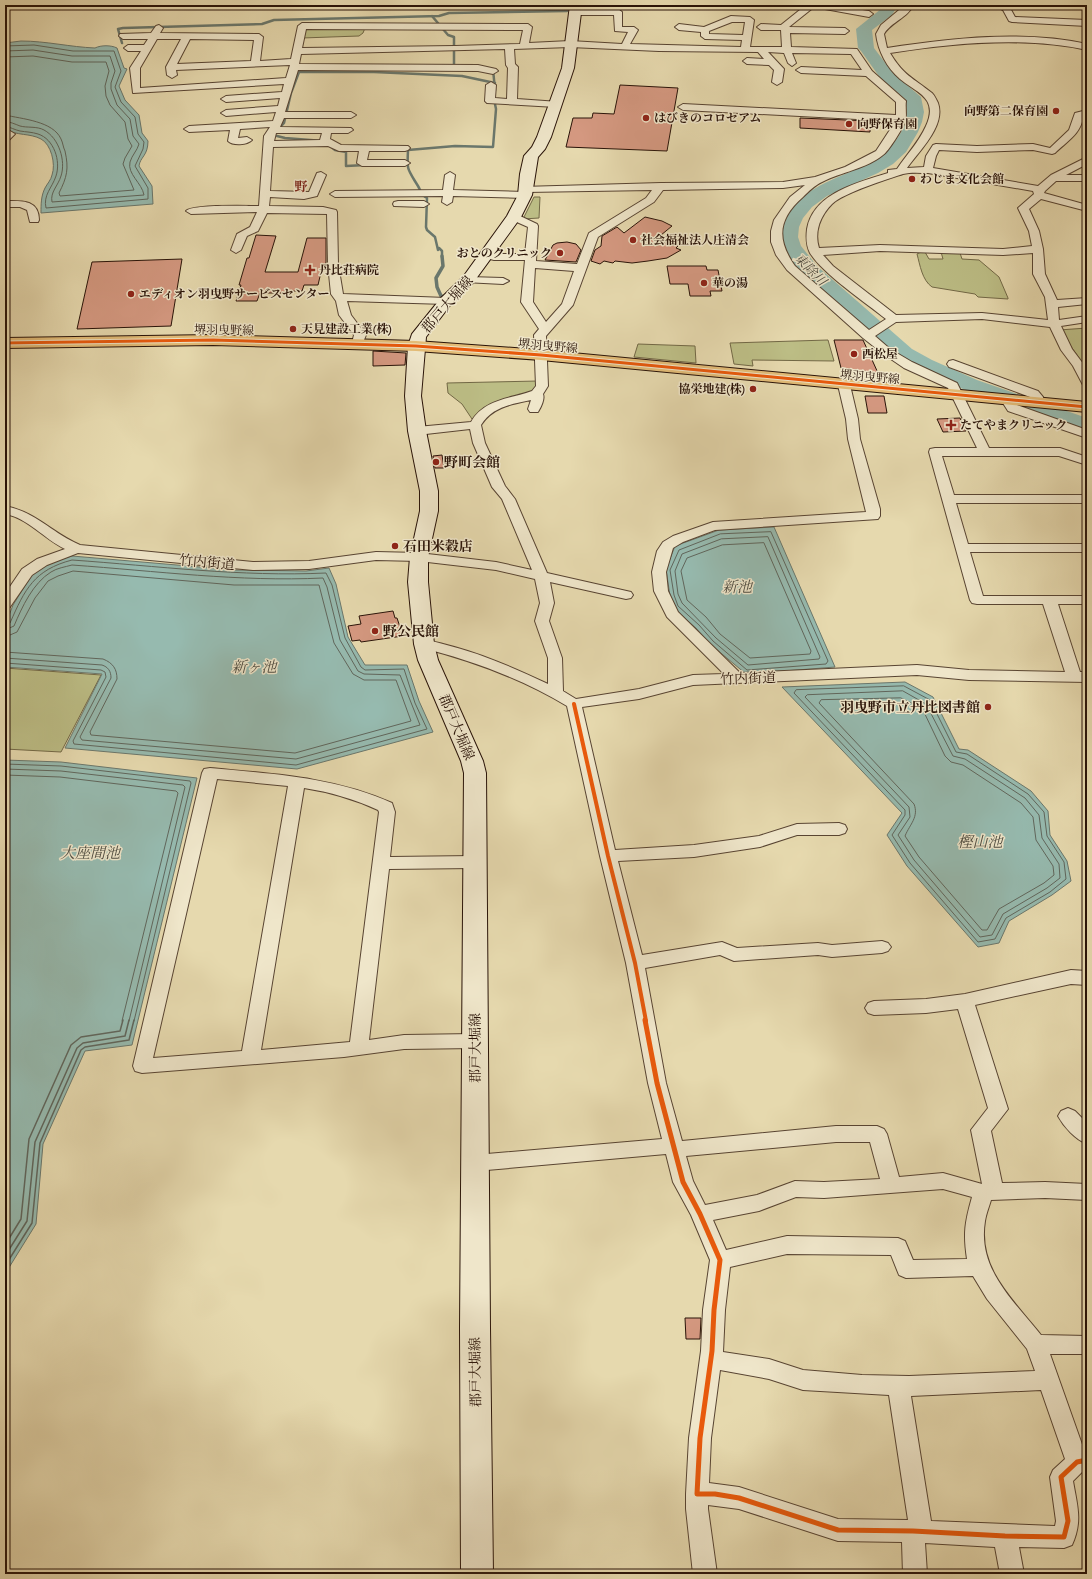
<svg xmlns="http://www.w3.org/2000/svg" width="1092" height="1579" viewBox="0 0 1092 1579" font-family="'IM FELL Double Pica','Noto Serif JP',serif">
<rect width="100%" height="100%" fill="#e6d9ae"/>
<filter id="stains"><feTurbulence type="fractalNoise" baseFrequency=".005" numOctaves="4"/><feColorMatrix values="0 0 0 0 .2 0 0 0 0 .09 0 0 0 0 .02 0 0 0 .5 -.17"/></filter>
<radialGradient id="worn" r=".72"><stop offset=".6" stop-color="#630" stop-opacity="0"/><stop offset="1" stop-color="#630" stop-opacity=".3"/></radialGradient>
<g fill="#bcbd85" stroke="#726846">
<polygon points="365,28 363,33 359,36 302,38 304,29"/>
<polygon points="534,197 540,197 539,218 523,219"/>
<path d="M921 252H925L929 259H943L941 252 960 253 962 259 979 260 999 277 1008 298V299L978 297 975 294 932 287C922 280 920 265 917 254Z"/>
<polygon points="1087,328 1087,374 1080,359 1059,330"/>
<polygon points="828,340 834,361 752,360 753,366 734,364 730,343"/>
<polygon points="638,344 695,346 696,363 634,357"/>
<polygon points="538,381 536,389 476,419 472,419 462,404 448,393 447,383"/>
<polygon points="5,668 101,675 61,752 5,749"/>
</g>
<g fill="#96baaf" stroke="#6a776c">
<path d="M21 41C46 41 70 47 95 48 101 45 111 45 117 48L124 68 127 69 119 86 125 100 139 115 142 133 148 141C148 156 140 157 139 166L152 186 153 204 41 213C41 204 41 196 45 188 47 184 51 180 52 175 56 164 51 144 41 139 30 133 17 136 5 129V43Z"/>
<polygon points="774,527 835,667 746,674 710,644 696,628 674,609 670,596 666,569 675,546 719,530"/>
<polygon points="72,556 235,570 306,571 329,568 336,584 348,637 365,665 407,665 419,701 433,732 297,769 65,748 102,674 5,667 5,626 13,605 33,573 47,563"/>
<polygon points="905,682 933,697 959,749 968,750 1031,791 1048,811 1050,835 1067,861 1071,881 1052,895 1009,921 999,943 978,947 907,866 887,835 902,813 782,687"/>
<polygon points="5,760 61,762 197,778 132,1045 85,1051 43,1144 36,1224 5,1274"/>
</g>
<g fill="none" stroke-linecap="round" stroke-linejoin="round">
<g stroke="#60665c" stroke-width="1">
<path d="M5 46 34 45 73 51H114L121 71 115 87 121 102 135 117 138 134 144 142 143 149 135 166 148 188V199L46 208C43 195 52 188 56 176 61 161 54 139 38 134 32 132 26 132 20 131 15 130 10 127 5 126"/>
<path d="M5 51 33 50 72 56H110L115 71 111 83V89L117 105 130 119 133 136 139 144C137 151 132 155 130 162 127 174 142 183 144 195L52 202C50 192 58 186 61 176 66 161 59 138 44 130 37 126 27 128 20 126 15 124 10 122 5 121"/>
<path d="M5 57 33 56 72 62H106L109 71 105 86 106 96 110 105 125 122 128 139 132 146 125 158 123 164 134 190 60 196 59 193C67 177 69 169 65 151 63 147 63 143 61 139 53 121 22 119 5 115"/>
<polygon points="771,532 828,661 826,664 747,670 713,641 699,625 678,606 674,595 670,570 679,550 720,534"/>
<polygon points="768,537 820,657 819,659 748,665 716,638 682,603 678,594 675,571 682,554 721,539"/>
<polygon points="764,543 811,651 810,654 750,658 720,634 706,617 687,600 681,571 687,558 722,545"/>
<path d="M5 625 10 623C25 589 34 570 72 560 157 566 241 577 326 573L332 585 345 638 361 667 365 670 404 669 415 703 427 729 296 765 74 744 73 741 106 677 105 672 101 670 5 663"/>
<path d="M5 630 14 626C22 607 33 583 51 572 57 568 65 567 72 565 156 571 239 582 323 578L327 587 340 640 358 671 364 674 400 675 420 725 296 759 82 740 80 737 111 678C111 671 108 667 102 665L5 658"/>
<path d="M5 636 10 635 17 632 35 598 48 581 58 576 73 571 234 585H319L334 643 353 674 364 680H396L411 721 295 753 91 735 90 732 117 679C117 669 113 663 103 659L5 652"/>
<polygon points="904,686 930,700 956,752 967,754 1028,794 1044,812 1047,836 1064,862 1066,879 1050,892 1006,918 995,939 978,942 910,863 892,835 905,815 905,810 794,693 796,690"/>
<polygon points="903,691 926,704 953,756 965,759 1025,798 1039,815 1042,838 1059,864 1060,878 1047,888 1003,914 992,935 980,937 914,860 898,835 910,817 909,807 805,697 807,695"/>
<path d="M901 698 922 708 945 756 951 762 963 765 1021 803 1033 817 1036 840 1053 866 1054 875 1044 883 999 909 987 930H982L919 857 905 836C910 824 919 817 914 804L819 703 821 700Z"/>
<polyline points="5,764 61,766 190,781 191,783 134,1021"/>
<polyline points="5,769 61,771 183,785 185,787 129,1021"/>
<polyline points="5,775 60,777 176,791 178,793 122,1021"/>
</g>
<g stroke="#60665c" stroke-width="1.5">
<polyline points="5,1245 21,1219 29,1139 71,1045 81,1037 120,1031 123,1020"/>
<polyline points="5,1256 27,1221 35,1142 77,1048 83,1043 125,1036 129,1020"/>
<polyline points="5,1266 32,1223 40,1143 81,1050 85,1047 129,1040 134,1020"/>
</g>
<g stroke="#6a776c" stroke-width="2.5">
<polyline points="432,16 448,35 454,37 454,67 458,67"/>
<polyline points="122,43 118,29 123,28 262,24 274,20 439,16 449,13 567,11"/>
<polyline points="493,69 495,90"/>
<polyline points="5,133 8,131"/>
<polyline points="323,141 285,138 273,135 284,123 291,93 299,72 374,72 462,76 495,83"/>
<polyline points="329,145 335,150 346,152 346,166 366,165"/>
<path d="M442 257V251L439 248 438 250 435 237 427 230 426 227 427 198C421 195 421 191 418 186 407 168 407 171 408 150L455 146 493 147 496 109 494 99"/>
</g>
<polyline stroke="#6a776c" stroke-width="3.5" points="442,256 443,266 436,278 437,287 441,296 444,297"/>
<path fill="#96baaf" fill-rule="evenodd" d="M884 5H898L892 15 872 30 874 48 893 73 921 97 924 112 922 122 918 132 906 152 893 164 878 173 827 196 812 207 803 218 799 227 798 237 801 246 817 266 912 349 932 360 977 380 1087 418V432L986 398 940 380 918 369 892 353 803 274C784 254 770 234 791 209 798 201 805 194 814 189 844 171 881 166 900 134 907 122 908 112 905 99L881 79 861 51 858 48 856 29 881 9Z"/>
</g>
<g fill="#d49880" stroke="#291308">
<polygon points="620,85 678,88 667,151 566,147 573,118 592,118 593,113 614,114"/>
<polygon points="800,118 870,121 870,132 800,128"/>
<polygon points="645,217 662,221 672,226 655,240 678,246 676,248 681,250 667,258 648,261 632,263 615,261 613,263 604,261 600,264 591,261 595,250 601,246 602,236 617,227 624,233"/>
<polygon points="256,235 276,236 265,272 298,272 307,238 326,238 326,262 325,268 322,268 318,285 304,285 302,291 292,291 292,293 260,293 257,301 236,301 241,285 239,285 247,258 249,258"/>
<polygon points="567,242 576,244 581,250 576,262 545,260 553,245 557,243"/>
<polygon points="182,259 171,326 77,329 92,262"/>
<polygon points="667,266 706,266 707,270 718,270 722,291 710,291 711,296 690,296 688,284 670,284"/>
<polygon points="834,340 863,340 878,373 841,368"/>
<polygon points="373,351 406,353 405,365 373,366"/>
<polygon points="865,396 884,396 887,413 868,413"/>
<polygon points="960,418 966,431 943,432 937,419"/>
<polygon points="442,455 444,468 435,468 433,456"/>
<polygon points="393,611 395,618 397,618 403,636 361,642 360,640 352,641 348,626 361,624 359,616"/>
<polygon points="685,1318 701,1318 700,1339 686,1339"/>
</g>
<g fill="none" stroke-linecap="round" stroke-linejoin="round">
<g stroke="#584432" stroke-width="2">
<g id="minor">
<polygon points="314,5 505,5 501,8 318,8"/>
<path d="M806 5H830L869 11 873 14 869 17 814 7 789 27 845 28 849 31 845 34 790 33 791 47 857 49 872 71 906 101C905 107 907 116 905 122 903 128 888 152 883 155 866 169 841 172 822 182 815 185 808 192 803 197 778 219 776 239 795 266L869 330 886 319C866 303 822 273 810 253 806 245 806 238 807 229 813 193 859 182 888 173V170L897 169C907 154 919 142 926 126 939 98 917 93 900 79 887 68 878 51 876 34L881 25 905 5H913C909 17 891 22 884 34L887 48C951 38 1024 30 1087 44V50C1025 36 952 43 890 53 904 76 912 77 932 93 935 96 936 99 938 103 946 126 919 151 907 168L924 167 926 156 933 145 936 144 977 146 1033 144 1050 148 1069 130 1075 113 1087 110V116L1083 117C1081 134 1066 142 1055 153L1052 154 1033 150 977 152 939 150 936 156 933 168 1038 186 1051 175 1087 157V164L1066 175H1087V181H1056L1045 191 1044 193 1087 205V211L1041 199 1029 209 1039 231 1043 249 1045 274 1057 300 1087 298V304L1058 307 1059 320 1087 316V322L1061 326 1072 349 1087 369V386L1083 385 1073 366 1061 350 1050 327 982 319 896 322 875 336 890 349 912 362 957 383 989 448H1060L1087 457V465L1059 456H942L954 495H1087V503H956L968 544H1087V552H970L983 596H1087V604H1058L1080 672H1087V682L969 680 917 675 693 685 639 699 582 707 615 850 694 845 759 836 797 824 839 823 845 825 847 829 845 833 839 835H797L760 847 694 857 618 861 642 955 722 942 737 948 818 943 832 945 882 941 888 943 891 947 888 951 882 953 832 957 818 955 734 961 720 955 645 968 666 1083 682 1141 836 1126H877L884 1129 887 1134 899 1177 943 1173 982 1184 971 1130 988 1108 958 1009 926 1013 874 1015 868 1013 865 1008 868 1003 874 1001 926 999 965 994 1071 970 1087 971V985L1071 984 975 1005 1008 1109 991 1131 1002 1183 1045 1182 1087 1184V1200L1045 1198 991 1200C989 1207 986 1214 985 1221 977 1269 1014 1301 1041 1335L1087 1336V1354H1050L1084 1450H1087V1470L1083 1471 1073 1481C1077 1505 1083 1521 1072 1545L1064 1548 1019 1547 1024 1574H1000L995 1547 925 1543 927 1574H903L902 1542 838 1541 739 1509 708 1505V1509L717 1574H693L686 1509V1494L689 1438 701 1351 703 1310 710 1260 691 1215 673 1182 666 1154 475 1171 468 1169 465 1163 468 1157 475 1155 662 1139 648 1083 626 963 600 856 567 706C521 678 470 660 419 647L417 644 419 641C427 639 435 642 443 644 480 653 514 668 548 684V658L535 621 540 603 535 579 496 570 419 561 376 560 309 569 253 570 78 553 47 565 32 575 10 607 5 608V594L22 569 37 559 65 549C44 539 28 518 5 514V506C36 512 52 533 80 545L253 562 309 561 376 552 419 553 496 562 532 570 502 499 492 487 473 443 470 429 417 435 413 434 411 431 413 428 417 427 471 422C484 399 510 399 532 391L536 386 534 335 539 329 521 302 525 260H494L482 257 481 255 486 252 494 254H525L528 227 510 219 509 217 510 215H518L537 224 538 226 536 261 577 264 589 233 646 198 652 190 526 192 522 191 521 189 522 187 661 183 783 182 815 177 845 167 876 151 895 122V121L683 110 678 107 683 104 896 115V102L866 76 801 73 796 70 801 67 862 70 851 54 792 53 796 63 792 66 788 63 784 53 768 52 784 69 782 82 777 85 772 82 774 70 769 65 747 64 743 61 747 58 764 59 758 52 659 51 570 47 514 49 515 64 518 67 517 99 559 102 561 104 559 106 556 107 487 103 485 101 486 85 491 82 496 85 495 98 507 99 508 68 506 65 505 49 301 54 299 64 478 65 496 69 498 71 493 74 478 71 298 70 285 112H351L356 115 351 118H284L280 127 351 128 353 130 348 133H331L330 139 341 145 408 146 410 148 408 150 405 151H369L367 160H405L410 163 405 166H362L357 163 359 151H339L328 146 273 147 270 191 309 192 317 173 321 172 326 175 317 196 304 199 270 197 269 206 323 207 336 210 337 212 338 264 343 294 446 298 450 299 452 301 450 303 446 304 347 301 351 315 366 335 362 345H354L352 343 354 335 339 315 336 301 331 294 328 264 327 214 267 213 258 231 247 236 241 250 236 253 231 250 237 234 250 227 257 212 191 214 186 211C192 204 247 206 259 206L264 136 270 127 240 129 238 138 247 137 252 140C247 145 233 146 228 141L230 130 189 132 184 129 189 126 273 121 276 112 226 116 221 113 226 110 278 106 280 98 226 102 221 99 226 96 282 92 284 84 133 93 130 68 141 51H128L124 48 128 45H144L148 39H123L119 36 120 34 151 33 156 26 159 25 163 28 160 33 259 34 263 37 260 61 291 59 298 26 302 23 528 24 532 27 529 43 570 41 622 44 628 32 615 31 614 15H575L571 12 575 9H618L622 12V27H634L638 30 630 44 741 47 742 40 705 39 701 36V32L679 30 675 27 679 24 704 27 731 16 750 17 754 20 750 47H782L781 30H761L757 27 761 24 781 25ZM732 22H745L743 35 709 34V31ZM306 29 523 30 520 44 455 46 302 48ZM157 39H181L166 67 167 75 172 78 177 75 176 70 290 65 286 78 140 88V68ZM190 39 254 40 251 61 177 64ZM276 133H322L320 140 274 141ZM928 173 1033 191 1034 194 1018 208 1029 231 1032 246 1003 249 880 245 819 248C814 232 820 216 832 204 843 193 888 179 903 174 911 172 920 173 928 173ZM805 185 790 197 774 220 771 231V242L776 255 787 270 863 338 882 353 904 368 948 388 977 448H935L930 449 929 452 970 600 972 603 977 604H1043L1065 672 969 670 917 665 740 673 678 612 668 591 666 572 673 548 683 542 715 530 878 519 880 516V509L860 439 858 419 850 385 848 382H840L838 385 846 419 848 439 866 512 713 522 673 536 663 542 657 551 652 572 654 591 667 617 724 674 693 675 639 689 576 699 563 691 562 658 549 621 554 603 550 582 626 599 631 598 633 595 631 592 547 573 515 499 505 486 485 443 481 425C492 407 512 404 531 400L528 409 530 412H538C541 407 545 399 543 394L548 386 546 336 573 305 598 237 654 202 663 190 783 188ZM880 251 1003 255 1033 253V274L1045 297 1048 320 982 313 896 315 833 266 823 255ZM535 268 574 271 562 304 546 322 533 302ZM836 1142H870L880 1179 824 1182 795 1181 757 1195 705 1205 693 1181 686 1156ZM943 1189 972 1197C965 1222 963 1233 967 1259L913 1260 905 1241 898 1238 787 1236 726 1250 713 1220 759 1211 796 1197 824 1198ZM787 1254 891 1255 899 1275 906 1278 973 1276 987 1299 1027 1349 1035 1371 909 1376 862 1375 803 1370 769 1359 723 1352 725 1310 730 1267ZM720 1370 769 1379 803 1390 889 1395 908 1520 838 1519 739 1487 709 1483 711 1438ZM1041 1390 1065 1459 1053 1470 1050 1477 1056 1521 1055 1526 931 1521 911 1396Z"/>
<polygon points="993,5 1009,6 1015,17 1087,20 1087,26 1012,22 1009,21 1003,10"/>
<polygon points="10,131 15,134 8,141 5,142 5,134"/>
<polygon points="450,172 455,175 453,190 525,192 530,195 525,198 453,196 452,202 447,205 442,202 443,196 335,197 330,194 335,191 443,190 445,175"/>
<path d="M5 201C21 201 39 199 39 220L38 222H30L27 210 20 207H5Z"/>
<polygon points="398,201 424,201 429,204 424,207 394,206 393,204 394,202"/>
<polygon points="468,277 503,278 509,281 503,284 464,282 462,280 464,278"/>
<polygon points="953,360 1038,391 1043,397 1044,403 1042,406 1034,406 1030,397 949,367 947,364 949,361"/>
<polygon points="1007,396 1011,397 1017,405 1087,430 1087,438 1008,411 1001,400 1003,397"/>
<path d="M210 768C273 774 334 777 392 803L395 812 390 857 474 856 480 858 482 862 480 866 474 868 389 869 369 1040 404 1035 475 1034 482 1036 484 1041 482 1046 475 1048 404 1049 344 1057 142 1073 135 1071 133 1066 202 773 204 769ZM217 779 288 786 242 1051 153 1058ZM304 788C330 792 354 799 378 810L379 812 350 1042 261 1050Z"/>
<path d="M1068 1108 1075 1111 1087 1123V1144C1076 1140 1064 1127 1058 1116L1061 1111Z"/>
</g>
</g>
<g stroke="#291308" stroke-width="2">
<polygon id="secondary" points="570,5 582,5 574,68 551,137 545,149 538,157 532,195 521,217 473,283 451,304 426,337 421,396 426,431 438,491 438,511 428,557 428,582 434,644 438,660 483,761 486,773 490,1328 493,1574 461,1574 460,1328 464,773 461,761 418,660 414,644 408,582 410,557 420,511 420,491 408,431 405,396 408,346 412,334 441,298 463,277 507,216 518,195 520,174 524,156 532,147 537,137 562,68"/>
</g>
<g stroke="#291308" stroke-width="2">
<polygon id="primary" points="213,335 416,341 541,350 1087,402 1087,412 541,360 416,351 213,345 5,348 5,338"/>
</g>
<use href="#minor" fill="#efe6ca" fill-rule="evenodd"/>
<use href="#secondary" fill="#efe6ca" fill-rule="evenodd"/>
<use href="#primary" fill="#e3bc77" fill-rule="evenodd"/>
<g stroke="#efe6ca" stroke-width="5">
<polyline id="cycleway-far2" points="5,343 213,340 416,346 541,355 1087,407"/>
</g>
<g stroke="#efe6ca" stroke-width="6">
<polyline id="cycleway-far1" points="574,704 608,856 635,963 646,1021"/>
</g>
<g stroke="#efe6ca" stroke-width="8">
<polyline id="cycleway" points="645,1020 657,1083 683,1182 700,1214 720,1260 714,1310 712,1351 700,1438 697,1494 715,1494 739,1498 838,1530 913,1531 1005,1536 1064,1537 1068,1521 1061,1477 1077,1462 1087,1460"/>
</g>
<use href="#cycleway-far2" stroke="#e8590c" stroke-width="3"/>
<use href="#cycleway-far1" stroke="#e8590c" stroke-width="4"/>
<use href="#cycleway" stroke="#e8590c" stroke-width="5"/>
</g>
<g fill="#8f2418" stroke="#efe6ca" stroke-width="1.5">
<circle cx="1056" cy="111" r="4"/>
<circle cx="646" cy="118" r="4"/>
<circle cx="849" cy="124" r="4"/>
<circle cx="912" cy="179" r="4"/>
<circle cx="633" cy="240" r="4"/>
<circle cx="560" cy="253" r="4"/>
<path d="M308 264h4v4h4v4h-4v4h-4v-4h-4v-4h4z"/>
<circle cx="704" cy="283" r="4"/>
<circle cx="131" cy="294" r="4"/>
<circle cx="293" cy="329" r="4"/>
<circle cx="854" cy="354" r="4"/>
<circle cx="753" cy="389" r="4"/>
<path d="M949 419h4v4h4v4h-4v4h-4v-4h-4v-4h4z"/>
<circle cx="436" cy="462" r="4"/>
<circle cx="395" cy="546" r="4"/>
<circle cx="375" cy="631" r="4"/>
<circle cx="988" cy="707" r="4"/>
</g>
<g text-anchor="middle" stroke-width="3" stroke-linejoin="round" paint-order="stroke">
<g font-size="12" font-weight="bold" fill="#291308" stroke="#efe6ca" text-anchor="start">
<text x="1048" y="115" text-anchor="end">向野第二保育園</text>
<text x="654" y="122">はびきのコロセアム</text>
<text x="857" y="128">向野保育園</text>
<text x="920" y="183">わじま文化会館</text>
<text x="641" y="244">社会福祉法人庄清会</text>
<text x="552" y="257" text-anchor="end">おとのクリニック</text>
<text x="319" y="274">丹比荘病院</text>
<text x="712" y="287">華の湯</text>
<text x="139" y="298">エディオン羽曳野サービスセンター</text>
<text x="301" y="333">天見建設工業(株)</text>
<text x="862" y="358">西松屋</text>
<text x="745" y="393" text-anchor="end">協栄地建(株)</text>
<text x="960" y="429">たてやまクリニック</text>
</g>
<g font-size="12" fill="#291308" stroke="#efe6ca">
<text transform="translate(224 330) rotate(1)" y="4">堺羽曳野線</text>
<text transform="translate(548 346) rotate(5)" y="4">堺羽曳野線</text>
<text transform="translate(870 377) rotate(5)" y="4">堺羽曳野線</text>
</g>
<g font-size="13" font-weight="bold" fill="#7a1f14" stroke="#efe6ca">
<text x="301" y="191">野</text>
</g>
<g font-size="13" font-style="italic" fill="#4f4d42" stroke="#efe6ca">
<text transform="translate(811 269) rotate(45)" y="5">東除川</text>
</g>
<g font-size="14" fill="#291308" stroke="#efe6ca">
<text transform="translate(447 304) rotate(-49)" y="5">郡戸大堀線</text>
<text transform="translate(207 562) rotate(5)" y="5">竹内街道</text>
<text transform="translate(748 678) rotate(-2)" y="5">竹内街道</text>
<text transform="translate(457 727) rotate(67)" y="5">郡戸大堀線</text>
<text transform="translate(475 1048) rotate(-90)" y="5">郡戸大堀線</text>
<text transform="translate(475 1372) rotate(-91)" y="5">郡戸大堀線</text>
</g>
<g font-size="14" font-weight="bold" fill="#291308" stroke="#efe6ca" text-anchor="start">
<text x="444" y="467">野町会館</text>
<text x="403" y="551">石田米穀店</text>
<text x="383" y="636">野公民館</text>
<text x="980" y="712" text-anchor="end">羽曳野市立丹比図書館</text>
</g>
<g font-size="15" font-style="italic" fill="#4f4d42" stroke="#efe6ca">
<text x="737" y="592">新池</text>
<text x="254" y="672">新ヶ池</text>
<text x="980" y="847">樫山池</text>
<text x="90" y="858">大座間池</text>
</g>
</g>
<rect width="1092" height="1579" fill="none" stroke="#e6d9ae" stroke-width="20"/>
<rect x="6" y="6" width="1080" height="1567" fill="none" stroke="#291308" stroke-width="2"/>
<rect x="10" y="10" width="1072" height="1559" fill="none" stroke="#291308"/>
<rect width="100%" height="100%" filter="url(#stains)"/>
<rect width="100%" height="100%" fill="url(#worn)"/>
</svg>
